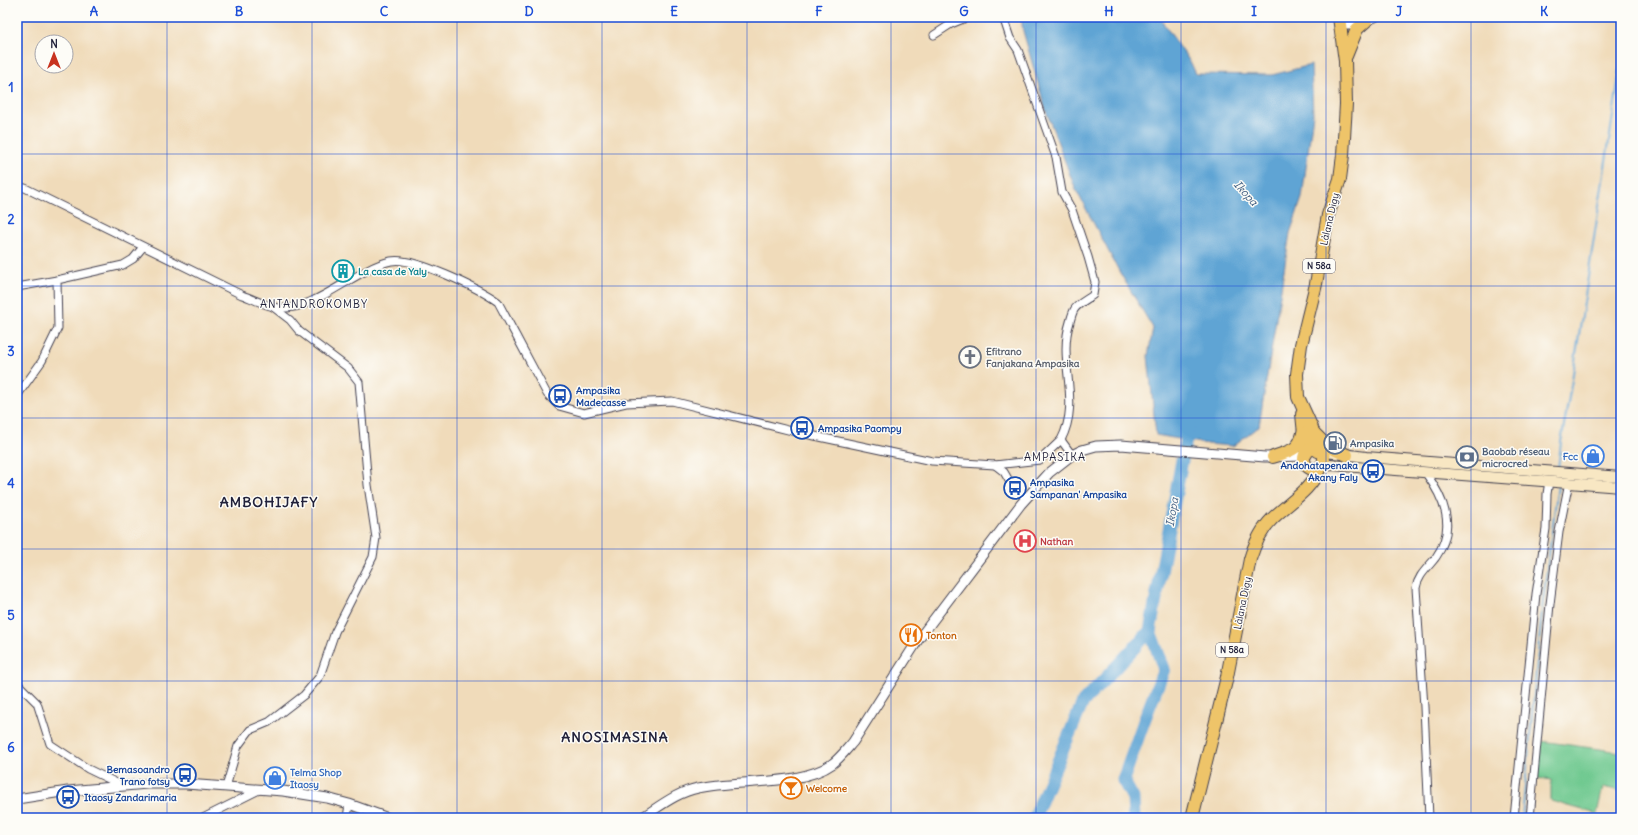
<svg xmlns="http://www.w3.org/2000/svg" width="1638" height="835" viewBox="0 0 1638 835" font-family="Delius,sans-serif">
<rect width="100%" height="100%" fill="#fdfcf7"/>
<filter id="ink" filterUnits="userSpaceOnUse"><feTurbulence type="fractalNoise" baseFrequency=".025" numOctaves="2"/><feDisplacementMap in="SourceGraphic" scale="8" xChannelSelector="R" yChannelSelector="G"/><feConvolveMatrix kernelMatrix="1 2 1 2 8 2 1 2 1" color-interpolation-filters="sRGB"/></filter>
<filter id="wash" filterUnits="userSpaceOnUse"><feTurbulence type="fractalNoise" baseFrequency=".012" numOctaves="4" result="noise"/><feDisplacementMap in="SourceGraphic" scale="16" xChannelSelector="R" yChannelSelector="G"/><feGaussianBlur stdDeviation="0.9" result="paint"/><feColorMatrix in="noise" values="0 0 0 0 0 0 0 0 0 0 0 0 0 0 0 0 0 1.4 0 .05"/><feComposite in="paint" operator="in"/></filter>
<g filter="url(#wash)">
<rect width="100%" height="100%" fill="#f0dbba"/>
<polygon fill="#70c990" stroke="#497666" points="1541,741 1621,752 1621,791 1603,787 1597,814 1551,801 1551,780 1537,778"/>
<polygon fill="#5ea4d4" stroke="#406388" points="1021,17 1159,17 1191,63 1196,74 1272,75 1311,65 1313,114 1302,198 1290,233 1259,426 1233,446 1207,444 1156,435 1148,356 1153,328 1120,273 1075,188 1046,111 1023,31"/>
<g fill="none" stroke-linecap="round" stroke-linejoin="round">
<g stroke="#5ea4d4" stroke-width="2">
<polyline points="1558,469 1561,442 1572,380 1621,64"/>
<polyline points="1522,818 1543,601 1558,485"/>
</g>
<g stroke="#5ea4d4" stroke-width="13">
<polyline points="1034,818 1083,702 1150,631"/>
<polyline points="1134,818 1133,798 1123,780 1144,721 1164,669 1150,631 1189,423"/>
</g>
</g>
</g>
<g filter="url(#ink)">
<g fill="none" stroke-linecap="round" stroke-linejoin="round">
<g stroke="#413e4e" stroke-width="9">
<g id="minor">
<path d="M1003 17 1010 38 1018 50 1056 157 1062 192 1072 210 1088 257 1095 282 1093 295C1088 299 1077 304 1074 310 1072 314 1071 318 1070 322 1057 362 1082 400 1061 440L1072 455"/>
<polyline points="934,35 951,24 968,17"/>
<path d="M17 187 25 188 242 295C254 299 267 307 279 308 316 311 355 269 391 261 413 256 480 289 498 302L547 394 559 406 584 413 626 403 672 401 796 432 932 461 995 465 1040 460 1061 440"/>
<polyline points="17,287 57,280"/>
<polyline points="17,396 42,361 58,328 57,280 123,265 133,259 143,247"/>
<polyline points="995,465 1004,472 1015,491 1027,497"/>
<path d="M1425 472C1444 498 1457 527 1436 557 1428 568 1418 575 1416 588L1424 707 1429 818"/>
<polyline points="17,683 37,703 50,744 88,769 123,786"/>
<polyline points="226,787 238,746 250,730 269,722 304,695 320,676 335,632 373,557 376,538 368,485 359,382 348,368 299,331 290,320 273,307"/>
<polyline points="203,818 261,789"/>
<polyline points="347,818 349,804"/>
<polyline points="1514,818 1536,594 1546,529 1547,494 1549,481"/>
<polyline points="1530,818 1550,604 1559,532 1569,482"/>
</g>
</g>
<g stroke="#413e4e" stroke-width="11">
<g id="tertiary">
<polyline points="1337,17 1348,25 1356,25 1375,17"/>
<polyline points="17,799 68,791 147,784 186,784 283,791 327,798 349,804 388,818"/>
<path d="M641 818C659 807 677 792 698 788 736 779 800 787 832 764 840 758 846 750 853 742L918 640 1021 504 1049 473 1072 455 1082 450 1096 446 1121 445 1265 457 1305 456"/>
</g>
</g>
<g stroke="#413e4e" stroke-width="12">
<g id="secondary">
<polyline points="1318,451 1366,457 1621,477"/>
<polyline points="1322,466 1330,465 1621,487"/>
</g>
</g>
<g stroke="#413e4e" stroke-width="14">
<g id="primary">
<polyline points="1346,56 1357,29 1366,21"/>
<polyline points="1302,414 1306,454"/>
<polyline points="1314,433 1327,446 1347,455"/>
<circle cx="1314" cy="459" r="10"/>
<polyline points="1318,451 1312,428 1298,397 1297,374 1301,345 1316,284 1328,215 1340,179 1343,155 1346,104 1345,61 1339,17"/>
<path d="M1273 457C1289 451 1299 451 1303 433"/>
<path d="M1192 818 1227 677 1250 559C1255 543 1261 530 1272 519 1289 502 1311 491 1320 467"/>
</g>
</g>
<use href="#minor" stroke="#fff" stroke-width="7"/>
<use href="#tertiary" stroke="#fff" stroke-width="9"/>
<use href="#secondary" stroke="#f8e7c3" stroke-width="10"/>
<use href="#primary" stroke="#eec469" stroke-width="12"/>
</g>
</g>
<path fill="none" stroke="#1d4ed8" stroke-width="1" stroke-opacity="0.55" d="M167 17V818M312 17V818M457 17V818M602 17V818M747 17V818M891 17V818M1036 17V818M1181 17V818M1326 17V818M1471 17V818M17 154H1621M17 286H1621M17 418H1621M17 549H1621M17 681H1621"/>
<defs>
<g id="building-ring" transform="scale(1.15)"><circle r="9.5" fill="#fdfcf7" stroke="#0f9aa8" stroke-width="1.5"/><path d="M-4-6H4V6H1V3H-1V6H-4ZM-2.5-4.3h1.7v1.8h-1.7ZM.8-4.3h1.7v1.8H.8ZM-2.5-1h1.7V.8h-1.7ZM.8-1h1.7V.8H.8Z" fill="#0f9aa8"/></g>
<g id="church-ring" transform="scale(1.15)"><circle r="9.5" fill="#fdfcf7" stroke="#6b7280" stroke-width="1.5"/><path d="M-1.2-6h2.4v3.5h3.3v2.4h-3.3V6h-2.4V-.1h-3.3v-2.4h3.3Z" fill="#6b7280"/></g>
<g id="bus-ring" transform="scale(1.15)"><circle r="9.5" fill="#fdfcf7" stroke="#1a4fb4" stroke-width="1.5"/><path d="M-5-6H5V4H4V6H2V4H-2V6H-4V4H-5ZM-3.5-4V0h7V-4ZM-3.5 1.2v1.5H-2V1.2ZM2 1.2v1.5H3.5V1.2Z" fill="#1a4fb4"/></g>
<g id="fuel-ring" transform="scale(1.15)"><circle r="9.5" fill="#fdfcf7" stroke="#5c6f8a" stroke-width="1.5"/><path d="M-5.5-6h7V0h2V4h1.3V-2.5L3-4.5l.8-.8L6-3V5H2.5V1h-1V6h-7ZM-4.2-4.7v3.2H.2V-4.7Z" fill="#5c6f8a"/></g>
<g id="shop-ring" transform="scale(1.15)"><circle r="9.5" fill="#fdfcf7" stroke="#3f7fe0" stroke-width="1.5"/><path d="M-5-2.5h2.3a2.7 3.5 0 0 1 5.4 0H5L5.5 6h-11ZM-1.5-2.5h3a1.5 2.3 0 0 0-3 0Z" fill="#3f7fe0"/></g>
<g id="bank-ring" transform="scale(1.15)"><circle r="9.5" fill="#fdfcf7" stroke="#5c6f8a" stroke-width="1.5"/><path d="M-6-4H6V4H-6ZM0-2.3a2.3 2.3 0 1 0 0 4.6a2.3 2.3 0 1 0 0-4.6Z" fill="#5c6f8a"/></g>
<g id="hospital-ring" transform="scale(1.15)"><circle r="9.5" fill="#fdfcf7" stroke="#e0444e" stroke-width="1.5"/><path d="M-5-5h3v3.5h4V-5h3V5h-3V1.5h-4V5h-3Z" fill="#e0444e"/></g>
<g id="restaurant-ring" transform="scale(1.15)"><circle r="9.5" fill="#fdfcf7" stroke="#e8710a" stroke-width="1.5"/><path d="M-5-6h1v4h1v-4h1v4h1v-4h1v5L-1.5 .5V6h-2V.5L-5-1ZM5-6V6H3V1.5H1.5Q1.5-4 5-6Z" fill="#e8710a"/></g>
<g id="bar-ring" transform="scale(1.15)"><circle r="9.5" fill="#fdfcf7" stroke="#e8710a" stroke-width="1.5"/><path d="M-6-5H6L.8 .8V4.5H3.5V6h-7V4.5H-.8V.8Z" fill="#e8710a"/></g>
</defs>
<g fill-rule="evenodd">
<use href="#building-ring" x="343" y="271"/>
<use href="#church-ring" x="970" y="357"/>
<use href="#bus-ring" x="560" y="396"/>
<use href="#bus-ring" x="802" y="428"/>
<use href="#fuel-ring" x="1335" y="443"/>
<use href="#shop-ring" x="1593" y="456"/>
<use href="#bank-ring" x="1467" y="457"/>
<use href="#bus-ring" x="1373" y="471"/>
<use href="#bus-ring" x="1015" y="488"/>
<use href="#hospital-ring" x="1025" y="541"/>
<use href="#restaurant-ring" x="911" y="635"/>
<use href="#bus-ring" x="185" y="775"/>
<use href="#shop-ring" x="275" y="778"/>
<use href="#bar-ring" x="791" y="788"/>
<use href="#bus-ring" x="68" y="797"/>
</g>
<g text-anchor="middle" stroke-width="3" stroke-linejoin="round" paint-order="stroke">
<g fill="#fdfcf7" stroke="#646373" stroke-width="1">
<rect x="1303" y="259" width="32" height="14" rx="3"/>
<rect x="1216" y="643" width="32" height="14" rx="3"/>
</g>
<g font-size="9" font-weight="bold" fill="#22223b">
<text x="1319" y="269">N 58a</text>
<text x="1232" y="653">N 58a</text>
</g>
<g font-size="10" fill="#22223b" stroke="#fdfcf7">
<text transform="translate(1329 219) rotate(-77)" y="4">Làlana Digy</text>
<text transform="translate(1242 603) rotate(-79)" y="4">Làlana Digy</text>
</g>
<g font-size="10" font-weight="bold" fill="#0d838f" stroke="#fdfcf7" text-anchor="start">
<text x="358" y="275">La casa de Yaly</text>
</g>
<g font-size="10" font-weight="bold" fill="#5b616d" stroke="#fdfcf7" text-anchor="start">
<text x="986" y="355">Efitrano<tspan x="986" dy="12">Fanjakana Ampasika</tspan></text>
</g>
<g font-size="10" font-weight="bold" fill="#164399" stroke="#fdfcf7" text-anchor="start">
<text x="576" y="394">Ampasika<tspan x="576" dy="12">Madecasse</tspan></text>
<text x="818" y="432">Ampasika Paompy</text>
<text x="1358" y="469" text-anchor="end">Andohatapenaka<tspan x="1358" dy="12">Akany Faly</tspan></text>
<text x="1030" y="486">Ampasika<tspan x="1030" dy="12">Sampanan' Ampasika</tspan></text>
<text x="170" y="773" text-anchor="end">Bemasoandro<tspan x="170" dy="12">Trano fotsy</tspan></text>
<text x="84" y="801">Itaosy Zandarimaria</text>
</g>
<g font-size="10" font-weight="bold" fill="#4e5e75" stroke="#fdfcf7" text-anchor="start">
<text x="1350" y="447">Ampasika</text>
<text x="1482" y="455">Baobab réseau<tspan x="1482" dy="12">microcred</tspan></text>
</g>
<g font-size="10" font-weight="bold" fill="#366cbe" stroke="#fdfcf7" text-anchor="end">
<text x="1578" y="460">Fcc</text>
<text x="290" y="776" text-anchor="start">Telma Shop<tspan x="290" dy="12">Itaosy</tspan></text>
</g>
<g font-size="10" font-weight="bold" fill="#be3a42" stroke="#fdfcf7" text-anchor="start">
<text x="1040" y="545">Nathan</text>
</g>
<g font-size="10" font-weight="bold" fill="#c56008" stroke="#fdfcf7" text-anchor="start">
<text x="926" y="639">Tonton</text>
<text x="806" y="792">Welcome</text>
</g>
<g font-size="11" font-style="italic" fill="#3d5c80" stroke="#fdfcf7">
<text transform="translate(1246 193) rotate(48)" y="4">Ikopa</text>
<text transform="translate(1172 512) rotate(-80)" y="4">Ikopa</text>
</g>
<g font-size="11" letter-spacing="1" fill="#22223b" stroke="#fdfcf7">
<text x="314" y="308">ANTANDROKOMBY</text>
<text x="1055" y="461">AMPASIKA</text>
</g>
<g font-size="14" font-weight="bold" letter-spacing="1" fill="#22223b" stroke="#fdfcf7">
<text x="269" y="507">AMBOHIJAFY</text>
<text x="615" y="742">ANOSIMASINA</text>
</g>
</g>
<rect width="1638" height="835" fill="none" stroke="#fdfcf7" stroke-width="44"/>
<g transform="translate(54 54)"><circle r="19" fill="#fdfcf7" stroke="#a5a5ac"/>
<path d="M0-3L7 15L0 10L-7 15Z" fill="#c8321e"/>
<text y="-6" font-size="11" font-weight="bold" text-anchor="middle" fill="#22223b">N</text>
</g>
<rect x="22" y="22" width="1594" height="791" fill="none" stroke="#1d4ed8" stroke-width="1.5"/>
<g font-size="13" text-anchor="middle" font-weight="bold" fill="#1d4ed8">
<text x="94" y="16">A</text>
<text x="239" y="16">B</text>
<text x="384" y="16">C</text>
<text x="529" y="16">D</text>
<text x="674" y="16">E</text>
<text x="819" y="16">F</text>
<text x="964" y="16">G</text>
<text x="1109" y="16">H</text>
<text x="1254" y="16">I</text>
<text x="1399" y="16">J</text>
<text x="1544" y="16">K</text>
<text x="11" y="92">1</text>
<text x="11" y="224">2</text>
<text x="11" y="356">3</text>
<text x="11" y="488">4</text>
<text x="11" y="620">5</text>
<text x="11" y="752">6</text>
</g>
</svg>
